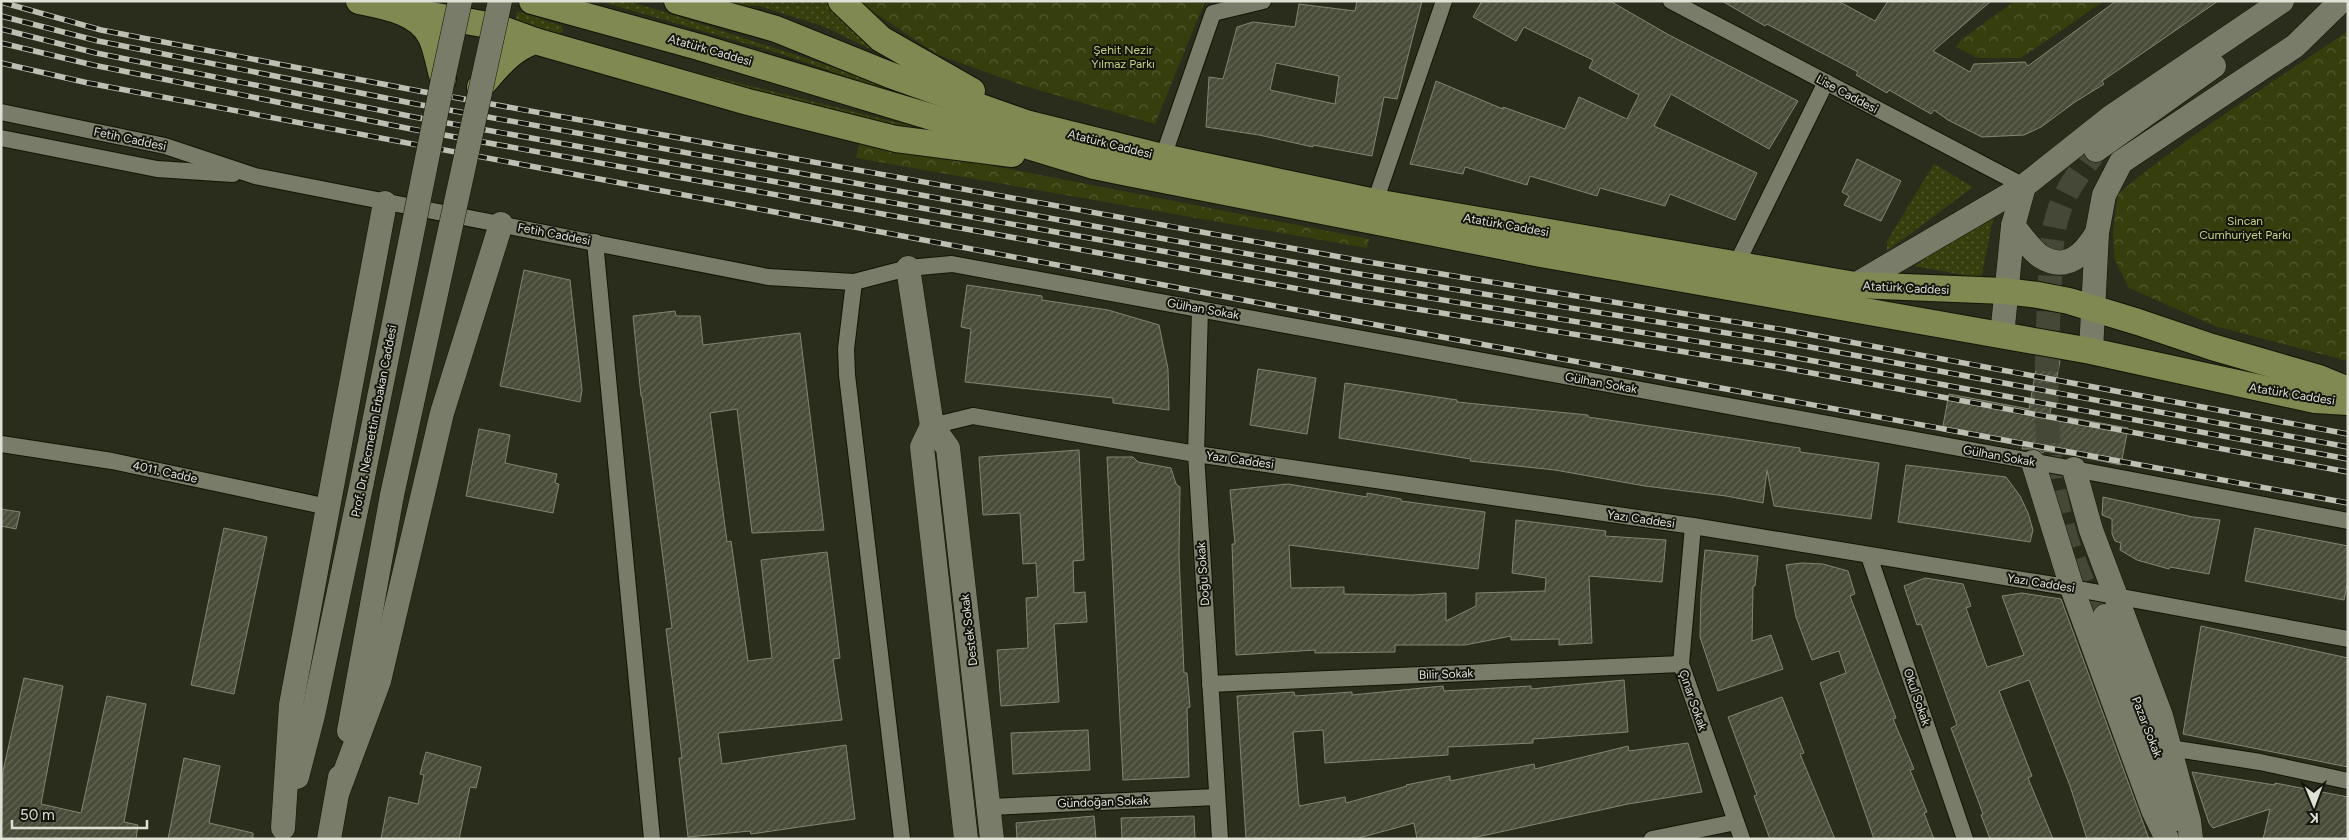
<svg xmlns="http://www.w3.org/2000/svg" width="2349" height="840" viewBox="0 0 2349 840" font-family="Figtree,sans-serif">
<defs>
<pattern id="grass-dots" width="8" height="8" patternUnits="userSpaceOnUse" patternTransform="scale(1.25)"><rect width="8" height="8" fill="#373e0e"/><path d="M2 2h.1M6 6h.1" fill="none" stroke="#545a30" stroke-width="1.8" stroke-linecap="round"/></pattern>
<pattern id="forest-crowns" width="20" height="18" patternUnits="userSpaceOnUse" patternTransform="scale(1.25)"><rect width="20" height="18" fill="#373e0e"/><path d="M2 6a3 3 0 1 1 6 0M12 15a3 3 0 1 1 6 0" fill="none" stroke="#545a30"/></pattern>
<pattern id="building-hatch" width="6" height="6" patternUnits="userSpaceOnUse" patternTransform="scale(1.25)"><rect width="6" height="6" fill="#494c39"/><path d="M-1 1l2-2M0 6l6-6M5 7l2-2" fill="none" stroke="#636655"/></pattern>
</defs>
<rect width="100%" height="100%" fill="#2a2d1b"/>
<g fill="url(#grass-dots)">
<polygon points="599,1 626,1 655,9 1120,161 875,87 782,54"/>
<polygon points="716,1 826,1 833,10 897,62 823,26 759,6 727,5"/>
<polygon points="517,11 562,26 563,31 556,36 542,34 919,128 918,133 904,133 515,28"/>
<polygon points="1934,164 1973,187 1887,251 1887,241"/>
<polygon points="1995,210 1981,278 1914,266"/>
</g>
<g fill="url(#forest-crowns)">
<polygon points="861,1 1205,1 1155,124 1025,86 938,55 869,9"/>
<polygon points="2015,1 2104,1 2021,58 1978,58 1956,47 1962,39"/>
<path d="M2348 31V361L2215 326 2129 288 2114 258 2113 231 2118 194C2188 135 2272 83 2348 31Z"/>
<polygon points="863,141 901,148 1369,239 1367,248 856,158 859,145"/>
</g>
<g fill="url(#building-hatch)" stroke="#828671" fill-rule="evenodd">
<path d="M1357 1H1422L1397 99 1384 97 1372 156 1313 145V147L1259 135 1206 127 1209 77 1223 79 1237 27 1253 22 1295 27 1299 4 1355 11ZM1276 63 1339 76 1335 104 1270 90Z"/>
<polygon points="1482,1 1610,1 1669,35 1798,101 1769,149 1671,94 1654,126 1757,173 1735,220 1670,194 1665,206 1600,188 1597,196 1530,176 1527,185 1465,167 1463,174 1410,164 1436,81 1503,109 1503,107 1565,129 1579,97 1627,119 1639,95 1589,68 1593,60 1524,27 1516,41 1473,17"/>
<polygon points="1722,1 1838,1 1875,21 1888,1 1991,1 1933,51 1970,72 1974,64 2025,62 2028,66 2116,1 2218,1 2102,81 2104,84 2075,102 2041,127 2024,135 1982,137 1948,120 1934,110 1931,114 1889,90 1887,93 1856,75 1858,72 1767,24 1765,26"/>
<polygon points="1857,159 1901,181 1881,221 1844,205 1849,196 1842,192"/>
<polygon points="524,270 570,280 582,390 580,402 500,386"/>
<polygon points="967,285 1042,296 1042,300 1108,310 1159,325 1168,369 1169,410 1113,403 1113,398 965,382 971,329 961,327"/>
<polygon points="675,311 676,316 700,316 703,345 800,333 824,530 752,533 737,409 710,413 727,542 731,541 748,661 772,658 761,560 827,552 840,658 833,659 842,720 718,733 722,764 846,745 855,819 751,834 750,831 688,837 679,758 682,758 666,629 672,628 642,396 641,396 633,316"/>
<polygon points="2038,357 2060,361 2050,414 2128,428 2121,465 2077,456 2044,451 2043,453 2036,449 2022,449 2023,446 1942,431 1949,394 2029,409"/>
<polygon points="1258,369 1316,378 1307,434 1250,425"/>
<polygon points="1345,383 1457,400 1457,402 1588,415 1588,417 1800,448 1800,452 1879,463 1871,519 1774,506 1767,470 1763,503 1726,496 1645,486 1555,470 1470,461 1471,459 1339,438"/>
<polygon points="479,429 510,435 505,463 557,474 555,483 559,484 553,513 466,496"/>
<polygon points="1079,450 1084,560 1073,561 1074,593 1085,592 1087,622 1054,624 1059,702 1001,706 997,650 1028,648 1026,598 1038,597 1036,563 1023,564 1020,513 983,515 979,457"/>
<polygon points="1107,457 1133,457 1138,462 1171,468 1176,484 1180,487 1179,555 1184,673 1187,673 1190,707 1187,708 1189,777 1123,780"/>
<polygon points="1906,465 2006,477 2020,496 2028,513 2033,530 2030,542 1898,522"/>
<polygon points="1288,484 1367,497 1367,493 1401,499 1401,501 1485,512 1478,569 1289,545 1291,588 1344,587 1344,594 1412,595 1446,593 1446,621 1476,606 1476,593 1545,591 1546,578 1512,573 1516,520 1606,531 1605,536 1666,540 1662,582 1589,576 1592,643 1559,645 1559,639 1511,640 1511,636 1465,645 1395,645 1395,652 1315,653 1315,650 1236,655 1232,544 1235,544 1230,490"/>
<polygon points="2103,497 2193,517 2220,520 2209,574 2170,567 2169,569 2137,560 2120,550 2121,543 2115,541 2112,534 2112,519 2102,515"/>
<polygon points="1,509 20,512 16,529 1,526"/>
<polygon points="224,528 267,537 234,694 191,685"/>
<polygon points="2255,528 2348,546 2348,580 2344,600 2245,581"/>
<polygon points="1705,550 1758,556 1755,586 1753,586 1752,641 1771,635 1783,669 1718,691 1700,637 1701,594"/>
<polygon points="1801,563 1823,564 1848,571 1855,594 1850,596 1896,718 1893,719 1914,769 1910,770 1927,812 1924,813 1934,839 1874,839 1820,683 1846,673 1839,651 1812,660 1796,617 1786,565"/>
<polygon points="1925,578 1963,584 1971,606 1966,608 1987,667 2024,655 2002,596 2022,593 2061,599 2149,839 2087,839 2070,786 2029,680 1999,691 2032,776 2028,778 2053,839 1990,839 1981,815 1983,814 1951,728 1957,725 1921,624 1917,625 1904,586"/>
<polygon points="2201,626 2348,658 2348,767 2183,734"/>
<polygon points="24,678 63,686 41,804 81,813 107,696 146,704 124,822 138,825 136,839 1,839 3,771"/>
<polygon points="1624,680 1628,732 1533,739 1533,743 1448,747 1448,755 1325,763 1323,730 1293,732 1299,806 1345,797 1346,803 1407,786 1406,785 1450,776 1450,781 1534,764 1535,769 1628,746 1629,751 1688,743 1702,792 1628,804 1468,839 1417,839 1414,823 1355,839 1246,839 1237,696 1294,692 1295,696 1352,692 1352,695 1443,686 1444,691 1531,686 1531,689"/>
<polygon points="1782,697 1804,753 1800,754 1835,839 1770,839 1754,796 1757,795 1728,717"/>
<polygon points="1088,730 1090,770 1013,774 1011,733"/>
<polygon points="426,752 481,767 476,788 470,787 459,839 381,839 389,797 418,804 424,775 420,774"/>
<polygon points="184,758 220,766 209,823 253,833 253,839 168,839"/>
<polygon points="2192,772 2275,785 2275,783 2348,797 2348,839 2263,839 2270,809 2213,828 2209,823"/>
<polygon points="1094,816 1096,839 1017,839 1016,823"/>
<polygon points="1194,816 1195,839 1122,839 1121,818"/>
</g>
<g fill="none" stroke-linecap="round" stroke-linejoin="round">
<path stroke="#454837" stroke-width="24" stroke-dasharray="24 12" stroke-linecap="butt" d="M2096 616C2085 587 2071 557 2063 527 2042 455 2046 376 2049 301 2051 270 2049 237 2060 208 2068 186 2083 168 2096 150"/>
<g stroke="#131505" stroke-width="18">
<g id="street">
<polyline points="1671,1 2024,186"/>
<polyline points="1,112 165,146 255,176 768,277 854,282 908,268 952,264 2074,469 2348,521"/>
<polyline points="1,138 157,169 233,174"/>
<polyline points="1163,157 1213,13 1263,1"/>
<polyline points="1375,202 1444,1"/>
<polyline points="595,242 652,839"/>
<polyline points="1736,265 1826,82"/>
<polyline points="854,282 846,349 847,375 902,839"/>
<polyline points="1200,309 1196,454 1220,839"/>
<polyline points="932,426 973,416 1196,454 1693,526 2072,588 2348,639"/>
<polyline points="1,444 112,461 328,507"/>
<polyline points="1693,526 1681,664 1742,839"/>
<polyline points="1869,556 1965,839"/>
<polyline points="1210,684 1681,664"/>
<polyline points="2170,748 2260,762 2348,781"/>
<polyline points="989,807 1217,797"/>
<polyline points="1652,839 1736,822"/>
</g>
</g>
<g stroke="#131505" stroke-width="25">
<g id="secondary">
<polyline points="2096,150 2214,66"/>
<path d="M2013 226C2021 235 2030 249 2040 256 2067 273 2084 254 2097 233"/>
<polyline points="908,268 932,426 948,448 992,839"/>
<polyline points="1855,285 2024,186"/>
<polyline points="2002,336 2013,226 2024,186 2111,117 2282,1"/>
<polyline points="2091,351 2097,233 2104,195 2121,162 2295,46 2341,1"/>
<polyline points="932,426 922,447 966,839"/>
<polyline points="2033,462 2072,588 2153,810 2167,839"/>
<polyline points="2074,469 2091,530 2161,716 2189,821 2191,839"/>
<polyline points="2105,616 2157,752"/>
<polyline points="349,731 392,495"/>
<polyline points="2147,751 2176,819"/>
<polyline points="297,777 313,715 362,482"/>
<polyline points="338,791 379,681 442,413 501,224"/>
<polyline points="283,828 291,705 385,203"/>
<polyline points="329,839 340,777"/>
</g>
</g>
<g stroke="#131505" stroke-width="28">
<g id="primary">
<path d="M359 1C383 6 419 11 431 37 437 50 439 66 443 79"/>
<polyline points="532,1 699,47 1094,166 1123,172 1541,254 2091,351 2315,400 2348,402"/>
<polyline points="677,1 776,29 890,75 1026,123 1163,157 1375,202 1855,285 2005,291 2038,295 2069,301 2138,322 2212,347 2319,378 2348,390"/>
<polyline points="841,1 881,39 972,91"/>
<polyline points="390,8 494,26 535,41"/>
<path d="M480 87C498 67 509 50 535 41L748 102 896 139 1012 154"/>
</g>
</g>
<use href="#street" stroke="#787c68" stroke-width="16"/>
<use href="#secondary" stroke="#787c68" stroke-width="24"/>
<use href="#primary" stroke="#7f8951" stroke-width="26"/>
<g stroke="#bdc0b3" stroke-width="5.5">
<g id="rail">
<polyline points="1,2 101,30 419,91 1368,262 1785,330 2348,434"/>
<polyline points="1,16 98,41 416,104 1365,275 1783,342 2348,447"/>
<polyline points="1,29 96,53 414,117 1363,287 1781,355 2348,459"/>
<polyline points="1,43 93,65 411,129 1360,300 1779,367 2348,472"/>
<polyline points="1,63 88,83 1355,321 2348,503"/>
</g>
</g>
<use href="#rail" stroke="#13150d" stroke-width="4" stroke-dasharray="11" stroke-linecap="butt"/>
<g stroke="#131505" stroke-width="25" stroke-linecap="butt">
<g id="secondary-bridge">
<polyline points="362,482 443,79 460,1"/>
<polyline points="392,495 500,1"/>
</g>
</g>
<use href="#secondary-bridge" stroke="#787c68" stroke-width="24"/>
</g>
<g text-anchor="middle" stroke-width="4" stroke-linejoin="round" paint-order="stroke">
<g font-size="12" fill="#dee1d5" stroke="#13150d">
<text transform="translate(710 50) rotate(16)" y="4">Atatürk Caddesi</text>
<text transform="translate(1847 94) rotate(28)" y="4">Lise Caddesi</text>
<text transform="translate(130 139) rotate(12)" y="4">Fetih Caddesi</text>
<text transform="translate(1110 144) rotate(14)" y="4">Atatürk Caddesi</text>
<text transform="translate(1506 225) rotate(10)" y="4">Atatürk Caddesi</text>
<text transform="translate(554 234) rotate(11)" y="4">Fetih Caddesi</text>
<text transform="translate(1906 288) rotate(3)" y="4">Atatürk Caddesi</text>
<text transform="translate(1203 309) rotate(10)" y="4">Gülhan Sokak</text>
<text transform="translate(1601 383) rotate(10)" y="4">Gülhan Sokak</text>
<text transform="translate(2292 394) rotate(9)" y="4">Atatürk Caddesi</text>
<text transform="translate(374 421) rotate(-79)" y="4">Prof. Dr. Necmettin Erbakan Caddesi</text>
<text transform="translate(1999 456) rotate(10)" y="4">Gülhan Sokak</text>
<text transform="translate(1240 460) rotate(8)" y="4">Yazı Caddesi</text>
<text transform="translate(165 472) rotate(12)" y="4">4011. Cadde</text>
<text transform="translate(1641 519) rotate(8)" y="4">Yazı Caddesi</text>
<text transform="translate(1203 574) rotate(-94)" y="4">Doğu Sokak</text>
<text transform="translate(2041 583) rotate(9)" y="4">Yazı Caddesi</text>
<text transform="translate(969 630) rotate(-97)" y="4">Destek Sokak</text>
<text transform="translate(1446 674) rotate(-2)" y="4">Bilir Sokak</text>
<text transform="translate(1917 697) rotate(71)" y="4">Okul Sokak</text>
<text transform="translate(1693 700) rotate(71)" y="4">Çınar Sokak</text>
<text transform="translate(2147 727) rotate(69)" y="4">Pazar Sokak</text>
<text transform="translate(1103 802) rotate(-2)" y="4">Gündoğan Sokak</text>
</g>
<g font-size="12" fill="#c5d384" stroke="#13150d">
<text x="1123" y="54">Şehit Nezir<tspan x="1123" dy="14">Yılmaz Parkı</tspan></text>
<text x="2245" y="225">Sincan<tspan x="2245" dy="14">Cumhuriyet Parkı</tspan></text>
</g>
</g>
<rect width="2349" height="840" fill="none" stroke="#dee1d5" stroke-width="5"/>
<g transform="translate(2314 805) rotate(179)" stroke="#13150d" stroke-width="4" paint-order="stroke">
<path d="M0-4L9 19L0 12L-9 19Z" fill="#dee1d5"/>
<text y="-8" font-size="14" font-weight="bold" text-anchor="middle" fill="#dee1d5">K</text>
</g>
<path d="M12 820v8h135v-8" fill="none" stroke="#dee1d5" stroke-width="2.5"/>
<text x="20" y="820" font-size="15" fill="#dee1d5" stroke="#13150d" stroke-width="4" paint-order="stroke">50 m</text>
</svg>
